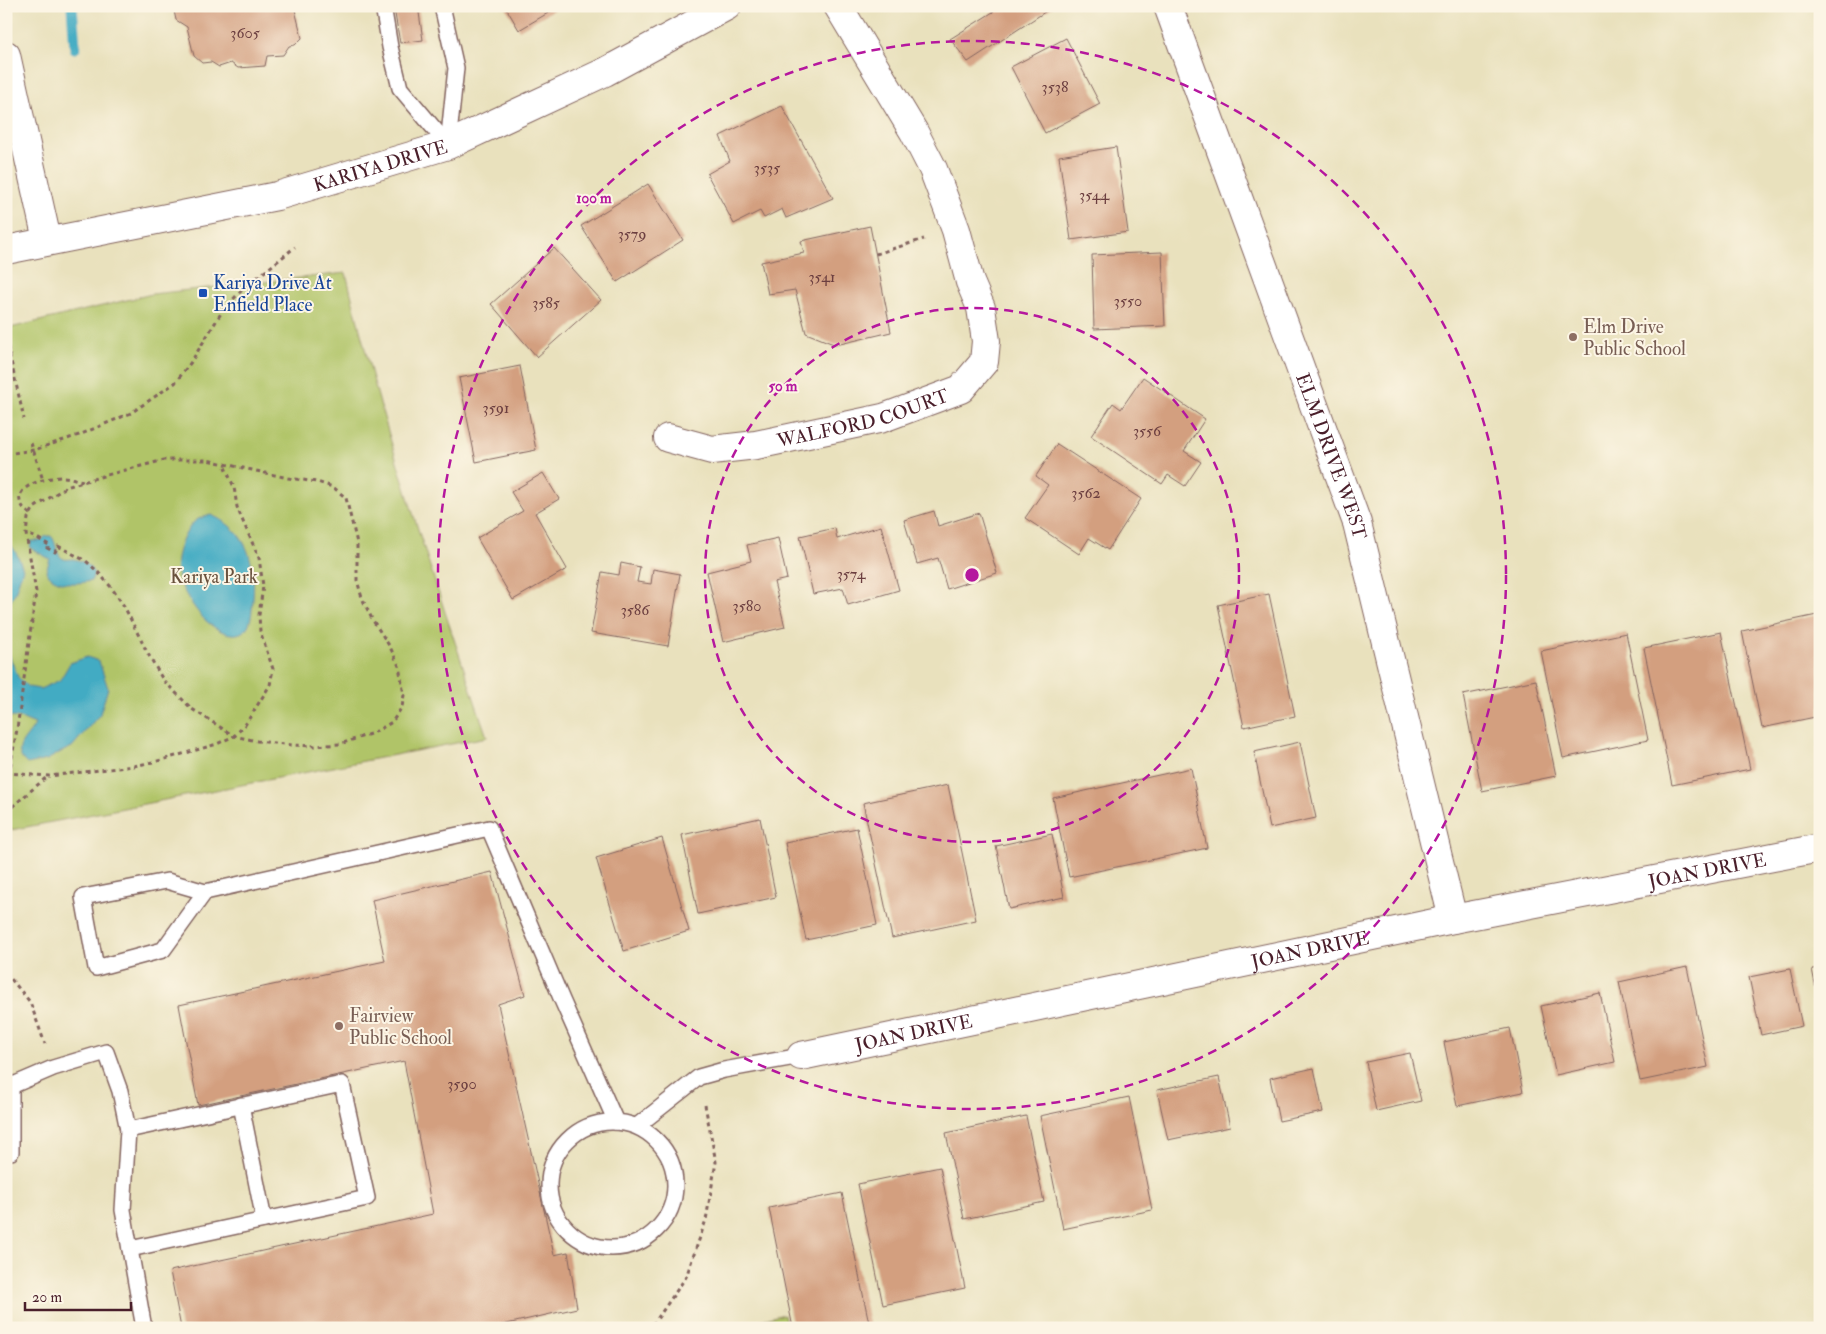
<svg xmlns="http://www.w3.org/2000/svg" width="1826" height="1334" viewBox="0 0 1826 1334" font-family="'IM FELL Double Pica',serif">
<rect width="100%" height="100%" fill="#fcf5e5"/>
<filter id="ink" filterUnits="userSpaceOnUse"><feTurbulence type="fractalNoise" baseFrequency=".02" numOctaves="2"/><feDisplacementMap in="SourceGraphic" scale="10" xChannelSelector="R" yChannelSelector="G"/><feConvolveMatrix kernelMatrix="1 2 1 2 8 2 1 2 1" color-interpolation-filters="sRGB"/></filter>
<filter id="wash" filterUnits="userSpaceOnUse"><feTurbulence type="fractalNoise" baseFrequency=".0096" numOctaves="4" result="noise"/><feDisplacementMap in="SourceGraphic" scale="20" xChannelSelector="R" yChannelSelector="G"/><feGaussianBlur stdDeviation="1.12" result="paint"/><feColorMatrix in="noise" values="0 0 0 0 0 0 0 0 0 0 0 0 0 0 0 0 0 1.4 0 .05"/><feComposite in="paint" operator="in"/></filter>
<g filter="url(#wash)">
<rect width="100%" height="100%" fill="#e9e1bd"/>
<g fill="#b0c468" stroke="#7d724a">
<path d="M346 273C383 431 435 583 487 737L6 831V329L152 294Z"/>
<polygon points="784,1314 787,1328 732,1328"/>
</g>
<g fill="#43abc3" stroke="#466577">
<path d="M211 515C248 530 256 563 253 600 252 608 252 619 248 626 236 646 207 625 198 612 190 602 181 588 178 575 174 563 179 546 185 535 192 522 196 518 211 515Z"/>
<path d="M46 536H51C57 541 55 556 64 559 65 560 71 559 72 559 82 560 90 565 94 574L91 581C77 584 54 586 46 571L50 559 30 548 31 541H40Z"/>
<path d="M6 540C15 548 19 558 23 569L15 593 6 608Z"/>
<path d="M6 647 18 677 28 687 40 689 60 680 70 663 87 657 99 661 108 688 100 714 72 747 59 753 47 760 27 764C9 748 29 738 35 724L23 719 6 716Z"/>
</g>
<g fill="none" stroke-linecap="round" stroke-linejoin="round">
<polyline stroke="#43abc3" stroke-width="11" points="72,6 75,48"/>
</g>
<g id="blocks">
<g fill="#d39f7f">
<polygon points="173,6 298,6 295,10 302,38 295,45 289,46 283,55 267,56 265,66 238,68 231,63 219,67 211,62 202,63 194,56 187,27 176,20"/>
<polygon points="404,6 418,6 423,40 400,43 394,8"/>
<polygon points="505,6 560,6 519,30"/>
<polygon points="995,6 1054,6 968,62 950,39 993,12"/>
<polygon points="1066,38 1100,104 1045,133 1011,67"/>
<polygon points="782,106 833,198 786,218 782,209 764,218 760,211 734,224 707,174 730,161 720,136"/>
<polygon points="1116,147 1128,232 1071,240 1059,156"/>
<polygon points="648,184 683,240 617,282 581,226"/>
<polygon points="870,226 891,332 836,345 806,333 795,290 768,294 761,262 804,253 801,241"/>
<polygon points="554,248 601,300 537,357 491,304"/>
<polygon points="1162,252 1165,326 1094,329 1092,255"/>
<polygon points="520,366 536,450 476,462 459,378"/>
<polygon points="1143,377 1205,419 1184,451 1201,462 1185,486 1168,475 1162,484 1091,436 1113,403 1121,409"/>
<polygon points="1057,444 1141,499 1108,550 1089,538 1079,554 1025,518 1048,485 1036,476"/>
<polygon points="543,473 559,499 535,513 567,569 513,600 477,538 523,511 511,492"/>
<polygon points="934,511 938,526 979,513 997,573 947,589 938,558 917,564 904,520"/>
<polygon points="881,526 899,590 848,605 843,588 813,594 800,536 835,528 837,539"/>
<polygon points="778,538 787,579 774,582 785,627 723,642 707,572 751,561 747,545"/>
<polygon points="621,563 640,567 637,582 651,584 653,569 680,574 668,646 591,633 602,572 619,575"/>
<polygon points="1269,594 1295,716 1244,727 1218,605"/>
<polygon points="1817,615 1820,628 1820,716 1762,728 1742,631"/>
<polygon points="1721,632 1750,769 1672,785 1644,648"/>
<polygon points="1626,633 1648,740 1563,758 1541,651"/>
<polygon points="1536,680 1556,776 1482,791 1463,695"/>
<polygon points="1300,742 1316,818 1270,828 1254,752"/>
<polygon points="1191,768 1207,848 1069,877 1053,798"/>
<polygon points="948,785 976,920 892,938 863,803"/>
<polygon points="760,818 776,897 698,914 682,835"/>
<polygon points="857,828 877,925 806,940 785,843"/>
<polygon points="1052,834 1064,897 1009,909 996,846"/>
<polygon points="662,838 689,931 624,951 596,858"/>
<polygon points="492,872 525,995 498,1004 554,1255 568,1252 577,1308 489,1328 181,1328 170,1271 433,1214 404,1061 198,1105 179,1005 385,961 372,900"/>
<polygon points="1687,967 1708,1067 1640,1081 1619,982"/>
<polygon points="1820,968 1820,1004 1819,1004 1812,969"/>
<polygon points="1790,969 1802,1026 1761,1035 1749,977"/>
<polygon points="1600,993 1615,1062 1556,1075 1541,1006"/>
<polygon points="1510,1028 1523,1092 1457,1106 1444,1042"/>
<polygon points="1410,1053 1421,1101 1376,1111 1366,1062"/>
<polygon points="1314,1068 1323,1112 1279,1121 1270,1078"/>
<polygon points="1219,1077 1230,1127 1168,1140 1157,1090"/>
<polygon points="1129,1097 1152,1210 1063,1229 1040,1116"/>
<polygon points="1026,1116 1044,1202 964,1219 946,1133"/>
<polygon points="940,1167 965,1288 883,1305 858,1184"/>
<polygon points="842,1193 870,1328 793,1328 769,1208"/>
</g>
</g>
</g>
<g filter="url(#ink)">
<use href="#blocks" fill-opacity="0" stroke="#82635e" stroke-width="1"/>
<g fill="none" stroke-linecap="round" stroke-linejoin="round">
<g stroke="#82635e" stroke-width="18">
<g id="service">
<polyline points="383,6 390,47 400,88 448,145"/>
<polyline points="442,6 456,68 448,145"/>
<polyline points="205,892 163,950 96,968 83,897 167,881 205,892 489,828 562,1000 616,1122"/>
<polyline points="6,1080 11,1086 53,1068 106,1052 120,1091 128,1130 123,1210 144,1328"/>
<polyline points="241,1105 264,1220"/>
<circle cx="612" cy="1185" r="63"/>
<polyline points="637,1126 699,1077 724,1070 801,1056"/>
<polyline points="128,1130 342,1084 367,1198 130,1249"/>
<polyline points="6,1153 11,1152 11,1086"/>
</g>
</g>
<g stroke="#82635e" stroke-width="30">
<g id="minor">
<path id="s1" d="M1168 6 1357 523 1453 919"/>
<polyline points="6,55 47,240"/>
<path id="s2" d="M6 250 277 196 448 145 605 72 727 6"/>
<path id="s3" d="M668 438 712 450 756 445 883 418 961 389 984 362 986 341 981 308 970 282 956 230 933 169 914 132 838 6"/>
<path id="s4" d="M801 1056 1453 919 1820 848"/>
</g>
</g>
<g stroke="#82635e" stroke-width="3" stroke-dasharray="4 4" stroke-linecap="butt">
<polyline points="876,254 924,239"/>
<polyline points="6,339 24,419"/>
<polyline points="31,443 43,480"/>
<polyline points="6,454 34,450 79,435 131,413 175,383 191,362 223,310 242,290 295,247"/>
<path d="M30 514C0 490 43 477 63 477 70 477 76 480 83 481"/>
<polyline points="6,773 49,776 134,766 162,760 217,744 234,736 245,725 270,685 273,669 260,631 259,615 263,586 259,558 241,517 237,507 234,487 224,465"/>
<polyline points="9,774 17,729 36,592 26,534 28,518 34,508 66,487 103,476 164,460 207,460 288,478 317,482 333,487 346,498 357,543 357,580 362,598 372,619 390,647 399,666 404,695 402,707 392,722 373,733 340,744 315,746 292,745 257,741 234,736 192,709 163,680 147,652 124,606 111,587 97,571 86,561 58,546 55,552 47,548 49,545 37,538 26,534"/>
<polyline points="6,812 48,776"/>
<polyline points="6,973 30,1002 45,1044"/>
<polyline points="645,1328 655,1322 686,1277 706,1220 716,1162 705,1105"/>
</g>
<use href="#service" stroke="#fff" stroke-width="15"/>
<use href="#minor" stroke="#fff" stroke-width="28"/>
</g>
</g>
<g fill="none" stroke="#b5179e" stroke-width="2.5" stroke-dasharray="9 6">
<circle cx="972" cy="575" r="267"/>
<circle cx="972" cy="575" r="534"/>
</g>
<rect fill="#1a4fb4" stroke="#fcf5e5" stroke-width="2" x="198" y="288" width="10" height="10" rx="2.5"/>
<g fill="#8d6e63" stroke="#fcf5e5" stroke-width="2">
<circle cx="1573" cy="337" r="5"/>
<circle cx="339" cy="1026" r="5"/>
</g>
<g text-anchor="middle" stroke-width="4" stroke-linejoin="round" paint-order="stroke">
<g font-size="16" fill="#6c3f40">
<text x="245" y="38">3605</text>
<text x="1055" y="92">3538</text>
<text x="767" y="173">3535</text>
<text x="1094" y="200">3544</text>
<text x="632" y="239">3579</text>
<text x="822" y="282">3541</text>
<text x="1128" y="306">3550</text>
<text x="546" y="308">3585</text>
<text x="496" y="413">3591</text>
<text x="1147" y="436">3556</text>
<text x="1086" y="498">3562</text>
<text x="851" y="579">3574</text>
<text x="747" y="611">3580</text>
<text x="635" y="615">3586</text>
<text x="462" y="1089">3590</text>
</g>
<g font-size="19" fill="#4a1f2b" stroke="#fcf5e5">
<text dy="7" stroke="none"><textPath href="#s2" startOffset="384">KARIYA DRIVE</textPath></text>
<text dy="7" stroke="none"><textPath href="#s3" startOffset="200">WALFORD COURT</textPath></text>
<text dy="7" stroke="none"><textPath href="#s1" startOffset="479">ELM DRIVE WEST</textPath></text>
<text dy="7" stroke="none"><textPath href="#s4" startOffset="925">JOAN DRIVE</textPath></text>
<text dy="7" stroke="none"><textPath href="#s4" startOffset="520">JOAN DRIVE</textPath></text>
<text dy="7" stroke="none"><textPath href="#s4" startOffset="115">JOAN DRIVE</textPath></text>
</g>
<g font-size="19" fill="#164399" stroke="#fcf5e5" text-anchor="start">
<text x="213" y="289">Kariya Drive At<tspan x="213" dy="22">Enfield Place</tspan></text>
</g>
<g font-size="19" fill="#785e54" stroke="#fcf5e5" text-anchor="start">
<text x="1583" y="333">Elm Drive<tspan x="1583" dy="22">Public School</tspan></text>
<text x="349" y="1022">Fairview<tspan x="349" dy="22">Public School</tspan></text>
</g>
<g font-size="19" fill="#69513d" stroke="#fcf5e5">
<text x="214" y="583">Kariya Park</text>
</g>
</g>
<circle cx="972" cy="575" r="8" fill="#b5179e" stroke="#fcf5e5" stroke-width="2.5"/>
<g font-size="15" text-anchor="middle" font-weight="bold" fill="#b5179e" stroke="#fcf5e5" stroke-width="4" stroke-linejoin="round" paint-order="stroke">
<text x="594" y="203">100 m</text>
<text x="783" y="391">50 m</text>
</g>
<rect width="1826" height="1334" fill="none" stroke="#fcf5e5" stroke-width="25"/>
<path d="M25 1302v8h106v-8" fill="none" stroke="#4a1f2b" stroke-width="2.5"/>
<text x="32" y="1302" font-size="15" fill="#4a1f2b" stroke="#fcf5e5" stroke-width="4" paint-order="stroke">20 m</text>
</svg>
